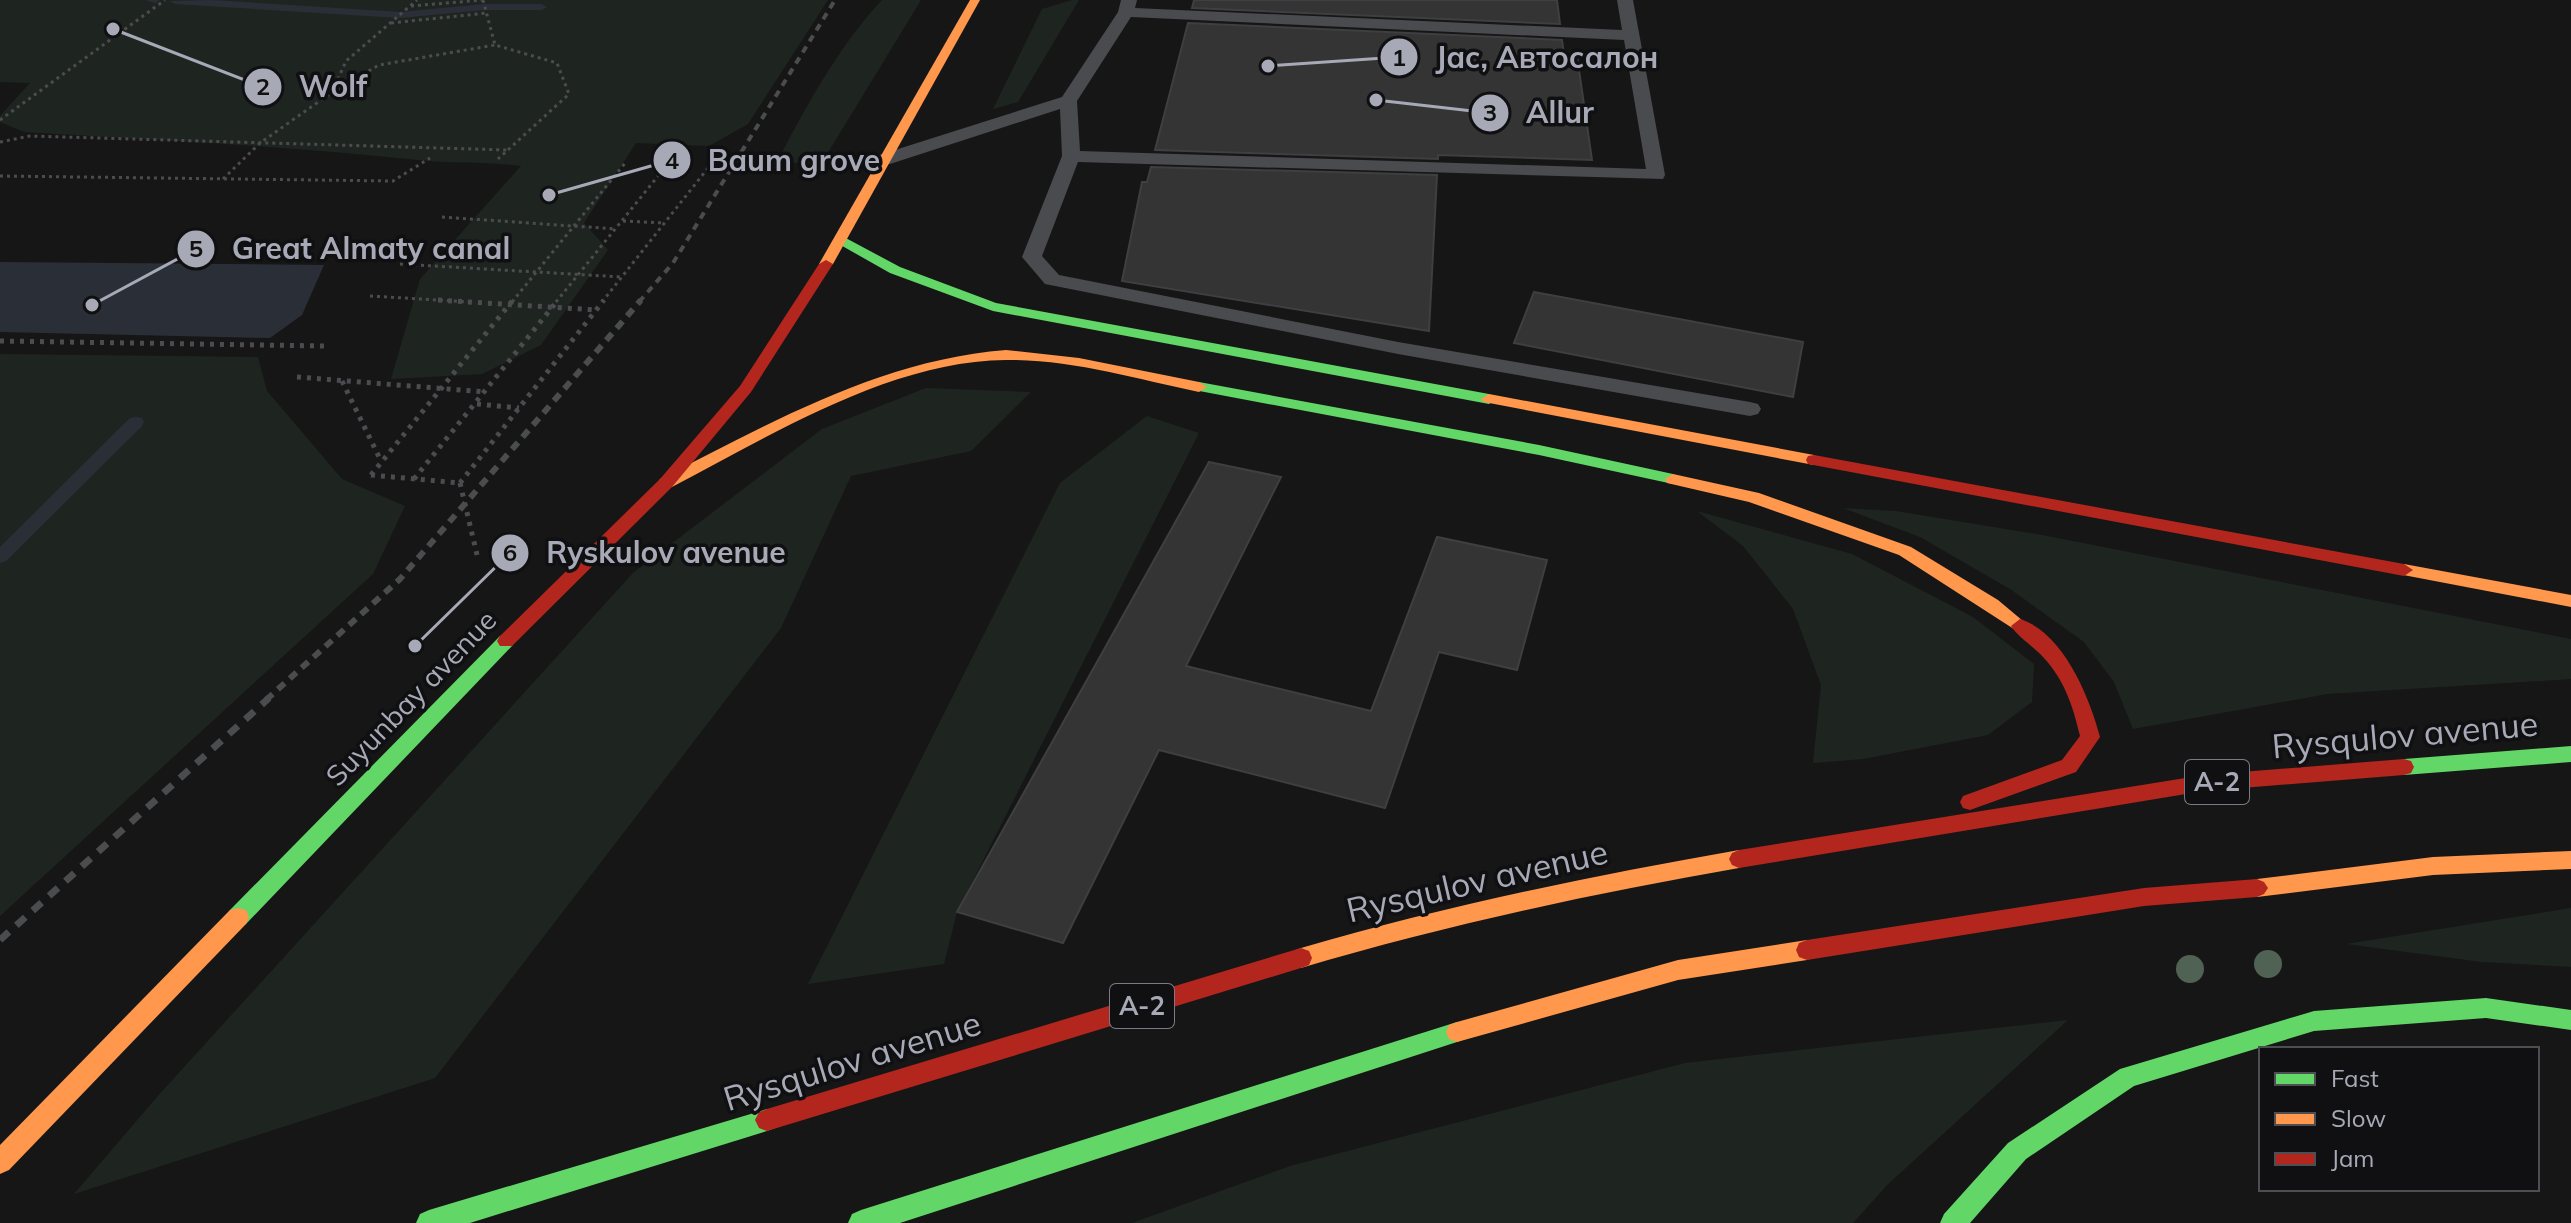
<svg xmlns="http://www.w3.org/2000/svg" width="2571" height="1223" viewBox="0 0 2571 1223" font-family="Mulish,sans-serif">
<rect width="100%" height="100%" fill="#161616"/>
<g fill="#1e2520">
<path d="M0 0H828L748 124 709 146 636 143 584 223 608 250 541 345 482 374 391 379 420 279 521 166C486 161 452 164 418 160 287 146 155 140 24 132L0 122V116L30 83 0 82Z"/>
<path d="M882 0H921L821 164 777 162C806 106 839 46 882 0Z"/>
<polygon points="1072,0 1079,0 1018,102 993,109 1042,9"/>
<polygon points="0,354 258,357 267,391 342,479 405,506 373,574 0,916"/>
<polygon points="926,388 1031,392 971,451 851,476 781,628 435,1078 74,1194 156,1098 633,573 822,429"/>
<polygon points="1147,416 1199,433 957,912 944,964 808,984 1060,483"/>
<polygon points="1843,508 1896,511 2042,535 2571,639 2571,679 2327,694 2133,729 2114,682 2084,642 2010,589 1920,537"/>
<polygon points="1697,511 1852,554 1973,617 2034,664 2032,702 1988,735 1863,759 1813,763 1821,685 1793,609 1743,546"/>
<polygon points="2571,908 2571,967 2482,962 2346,944"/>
<polygon points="2068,1020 1887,1185 1853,1223 1132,1223 1290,1166 1685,1063"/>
</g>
<polygon fill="#2a2f37" points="0,262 324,265 302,315 270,338 0,332"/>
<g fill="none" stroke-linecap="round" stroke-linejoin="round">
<g fill="#2a2f37" fill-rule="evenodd">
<polygon points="146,0 160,0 155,3"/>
<polygon points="212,0 400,12 485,4 541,4 547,7 541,10 485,10 400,18 175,4 170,1"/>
<polygon points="136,417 142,418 144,422 142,426 6,561 0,563 0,547 130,418"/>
</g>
</g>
<g fill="#343435" stroke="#3f3f42" stroke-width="2">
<polygon points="1194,0 1557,0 1560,24 1192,8"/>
<polygon points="1188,23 1562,40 1564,55 1577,56 1592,160 1438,155 1438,159 1155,150"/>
<polygon points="1151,167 1437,175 1429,331 1122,281 1142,182 1147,182"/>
<polygon points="1534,292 1803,342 1793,397 1514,343"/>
<polygon points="1209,462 1281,477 1186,666 1371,711 1437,537 1547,560 1517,670 1439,652 1385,808 1159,750 1063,943 957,912"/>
</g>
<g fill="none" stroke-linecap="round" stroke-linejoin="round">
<g stroke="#4c4c50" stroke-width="3" stroke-dasharray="3 4" stroke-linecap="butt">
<polyline points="483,0 495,45 557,63 569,94 498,159"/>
<polyline points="411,6 483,0"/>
<polyline points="391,23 487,13"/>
<polyline points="332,92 346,61 417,0"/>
<polyline points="0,120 165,0"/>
<polyline points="0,142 30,136 507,150"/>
<polyline points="0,176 393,181 430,158"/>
<polyline points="223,179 260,143 331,93 379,65 495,45"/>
<polyline points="442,217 616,229"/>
<polyline points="623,221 664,223"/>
<polyline points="400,264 622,277"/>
<polyline points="370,296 470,302"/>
<polyline points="512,302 626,162"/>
<polyline points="556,302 667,165"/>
<polyline points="602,302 708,168"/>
</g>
<g stroke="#4c4c50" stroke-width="5" stroke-dasharray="4 6" stroke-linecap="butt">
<polyline points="438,300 596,310"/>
<polyline points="0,341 325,346"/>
<polyline points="297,377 486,392"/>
<polyline points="342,381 381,461"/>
<polyline points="477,404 519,408"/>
<polyline points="371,475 513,300"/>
<polyline points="371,475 460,483"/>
<polyline points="414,479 558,300"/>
<polyline points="460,483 604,300"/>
<polyline points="460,483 478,559"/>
</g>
<path fill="#4a4b4f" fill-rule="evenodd" d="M1121 0H1137L1135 8 1622 30 1617 0H1633L1665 175 1663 179 1078 162 1042 256 1059 275 1398 342 1750 402 1758 404 1761 409 1758 414 1750 416 1398 354 1045 284 1022 257 1062 156 1060 109 890 164H876L874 160 876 156 1062 97 1118 12ZM1131 17 1624 40 1646 169 1080 151 1077 101Z"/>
<g fill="#63d668" fill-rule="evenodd">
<polygon points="842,236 900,267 996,303 1489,394 1497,399 1489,404 993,311 890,273 837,243 837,237"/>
<polygon points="1199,382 1539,445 1673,474 1681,479 1673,484 1539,455 1194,390 1191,387 1194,384"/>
<polygon points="506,634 515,641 512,646 246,924 238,926 230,924 227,917 230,910 500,636"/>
<polygon points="2571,746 2571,762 2404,775 2397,773 2394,767 2397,761 2404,759"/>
<polygon points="2486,998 2571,1010 2571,1030 2486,1018 2314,1031 2134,1086 2026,1159 1970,1223 1940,1223 1944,1214 2008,1143 2120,1069 2314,1011"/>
<polygon points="1457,1022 1465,1025 1468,1032 1465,1039 1457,1042 900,1223 848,1223 852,1214 861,1210"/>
<polygon points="767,1109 775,1112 779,1120 775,1128 767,1131 470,1223 416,1223 420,1214 429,1210"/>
</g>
<g fill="#ff974d" fill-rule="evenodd">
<polygon points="970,0 980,0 833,264 826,268 821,267 819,264"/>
<path d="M1006 350 1079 358 1199 382 1207 387 1199 392C1136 379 1071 359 1006 360 890 361 772 435 672 487L666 488 658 483 660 479C771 423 880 360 1006 350Z"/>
<polygon points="1489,394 1814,455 1822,460 1814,465 1484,402 1481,399"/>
<polygon points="1673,474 1759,493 1911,547 1998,600 2029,626 2020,633 1899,555 1749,502 1667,483 1665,479"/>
<polygon points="2404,564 2571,595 2571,607 2398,574 2395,570"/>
<path d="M1739 850 1746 853 1749 859 1746 865 1739 868C1591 894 1445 925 1301 968L1293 965 1290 958 1293 951 1301 948C1445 906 1591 876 1739 850Z"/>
<polygon points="2571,851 2571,869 2433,875 2257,897 2250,894 2246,888 2250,882 2257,879 2433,857"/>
<polygon points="238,908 246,910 249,917 246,924 9,1170 0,1174 0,1145 230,910"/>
<polygon points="1807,940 1815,943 1818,950 1815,957 1807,960 1678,980 1457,1042 1449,1039 1446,1032 1449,1025 1457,1022 1678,960"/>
</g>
<g fill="#b3261e" fill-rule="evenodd">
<polygon points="826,260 833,264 751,392 672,487 512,646 500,646 497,641 500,636 660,479 740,386 819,264"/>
<polygon points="1814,455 2404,564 2413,570 2404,576 1808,464 1806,460 1808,456"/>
<path d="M2020 619C2063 632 2090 698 2100 737L2076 772 1970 810 1963 808 1960 802 1963 796 2062 760 2080 736C2073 706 2064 679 2043 657 2033 646 2019 638 2011 626Z"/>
<polygon points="2404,759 2411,761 2414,767 2411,773 2404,775 2204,791 1739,868 1732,865 1729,859 1732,853 1739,850 2204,775"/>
<polygon points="2257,879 2264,882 2268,888 2264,894 2257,897 2144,906 1807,960 1799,957 1796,950 1799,943 1807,940 2144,888"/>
<polygon points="1301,948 1309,951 1312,958 1309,965 1301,968 767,1131 759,1128 755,1120 759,1112 767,1109"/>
</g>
<polyline stroke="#4a4c4e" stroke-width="4" stroke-dasharray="7 6" stroke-linecap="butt" points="639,302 673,263 835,0"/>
<polyline stroke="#4a4c4e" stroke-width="6" stroke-dasharray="9 7" stroke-linecap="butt" points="266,700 400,579 641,300"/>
<polyline stroke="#4a4c4e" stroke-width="7" stroke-dasharray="12 10" stroke-linecap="butt" points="0,940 269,698"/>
</g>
<g fill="#506253">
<circle cx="2268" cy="964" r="14"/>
<circle cx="2190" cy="969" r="14"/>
</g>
<g text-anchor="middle" stroke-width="7" stroke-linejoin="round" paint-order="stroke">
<g fill="#101012" stroke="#7a7c85" stroke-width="2">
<rect x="2185" y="760" width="64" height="44" rx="6"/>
<rect x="1110" y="984" width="64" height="44" rx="6"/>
</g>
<g font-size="26" font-weight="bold" fill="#a7aab6">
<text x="2217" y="791">A-2</text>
<text x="1142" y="1015">A-2</text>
</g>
<g font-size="28" fill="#a7aab6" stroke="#101012">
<text transform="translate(411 698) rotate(-46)" y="10">Suyunbay avenue</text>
</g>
<g font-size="34" fill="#a7aab6" stroke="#101012">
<text transform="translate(2405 735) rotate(-5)" y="12">Rysqulov avenue</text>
<text transform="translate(1477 881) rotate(-13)" y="12">Rysqulov avenue</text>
<text transform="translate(852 1061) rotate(-17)" y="12">Rysqulov avenue</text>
</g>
</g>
<path fill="none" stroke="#a7aab6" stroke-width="3" d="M1268 66L1399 57M113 29L263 87M1376 100L1490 113M549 195L672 160M92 305L196 249M415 646L510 553"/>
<g fill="#a7aab6" stroke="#101012" stroke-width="3">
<circle cx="1268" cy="66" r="8"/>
<circle cx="113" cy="29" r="8"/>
<circle cx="1376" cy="100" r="8"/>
<circle cx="549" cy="195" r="8"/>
<circle cx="92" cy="305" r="8"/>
<circle cx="415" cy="646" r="8"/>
<circle cx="1399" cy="57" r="20"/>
<circle cx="263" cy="87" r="20"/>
<circle cx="1490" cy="113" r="20"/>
<circle cx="672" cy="160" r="20"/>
<circle cx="196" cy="249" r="20"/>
<circle cx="510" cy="553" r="20"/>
</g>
<g font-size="24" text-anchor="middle" font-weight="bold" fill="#111">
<text x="1399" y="66">1</text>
<text x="263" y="95">2</text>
<text x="1490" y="121">3</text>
<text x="672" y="169">4</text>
<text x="196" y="257">5</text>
<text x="510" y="561">6</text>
</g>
<g font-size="30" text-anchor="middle" font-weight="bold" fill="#a7aab6" stroke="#101012" stroke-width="7" stroke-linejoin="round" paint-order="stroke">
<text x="1547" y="68">Jac, Автосалон</text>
<text x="333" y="97">Wolf</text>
<text x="1560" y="123">Allur</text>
<text x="794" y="171">Baum grove</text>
<text x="371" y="259">Great Almaty canal</text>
<text x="666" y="563">Ryskulov avenue</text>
</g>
<rect x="2259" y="1047" width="280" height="144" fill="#101012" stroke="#4c4e54" stroke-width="2"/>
<rect x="2275" y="1073" width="40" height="12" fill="#63d668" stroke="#4c4e54" stroke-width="2"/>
<text x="2331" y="1087" font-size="24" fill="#a7aab6">Fast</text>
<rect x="2275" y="1113" width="40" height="12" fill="#ff974d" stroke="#4c4e54" stroke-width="2"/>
<text x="2331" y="1127" font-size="24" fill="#a7aab6">Slow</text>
<rect x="2275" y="1153" width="40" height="12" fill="#b3261e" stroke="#4c4e54" stroke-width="2"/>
<text x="2331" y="1167" font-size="24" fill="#a7aab6">Jam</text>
</svg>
